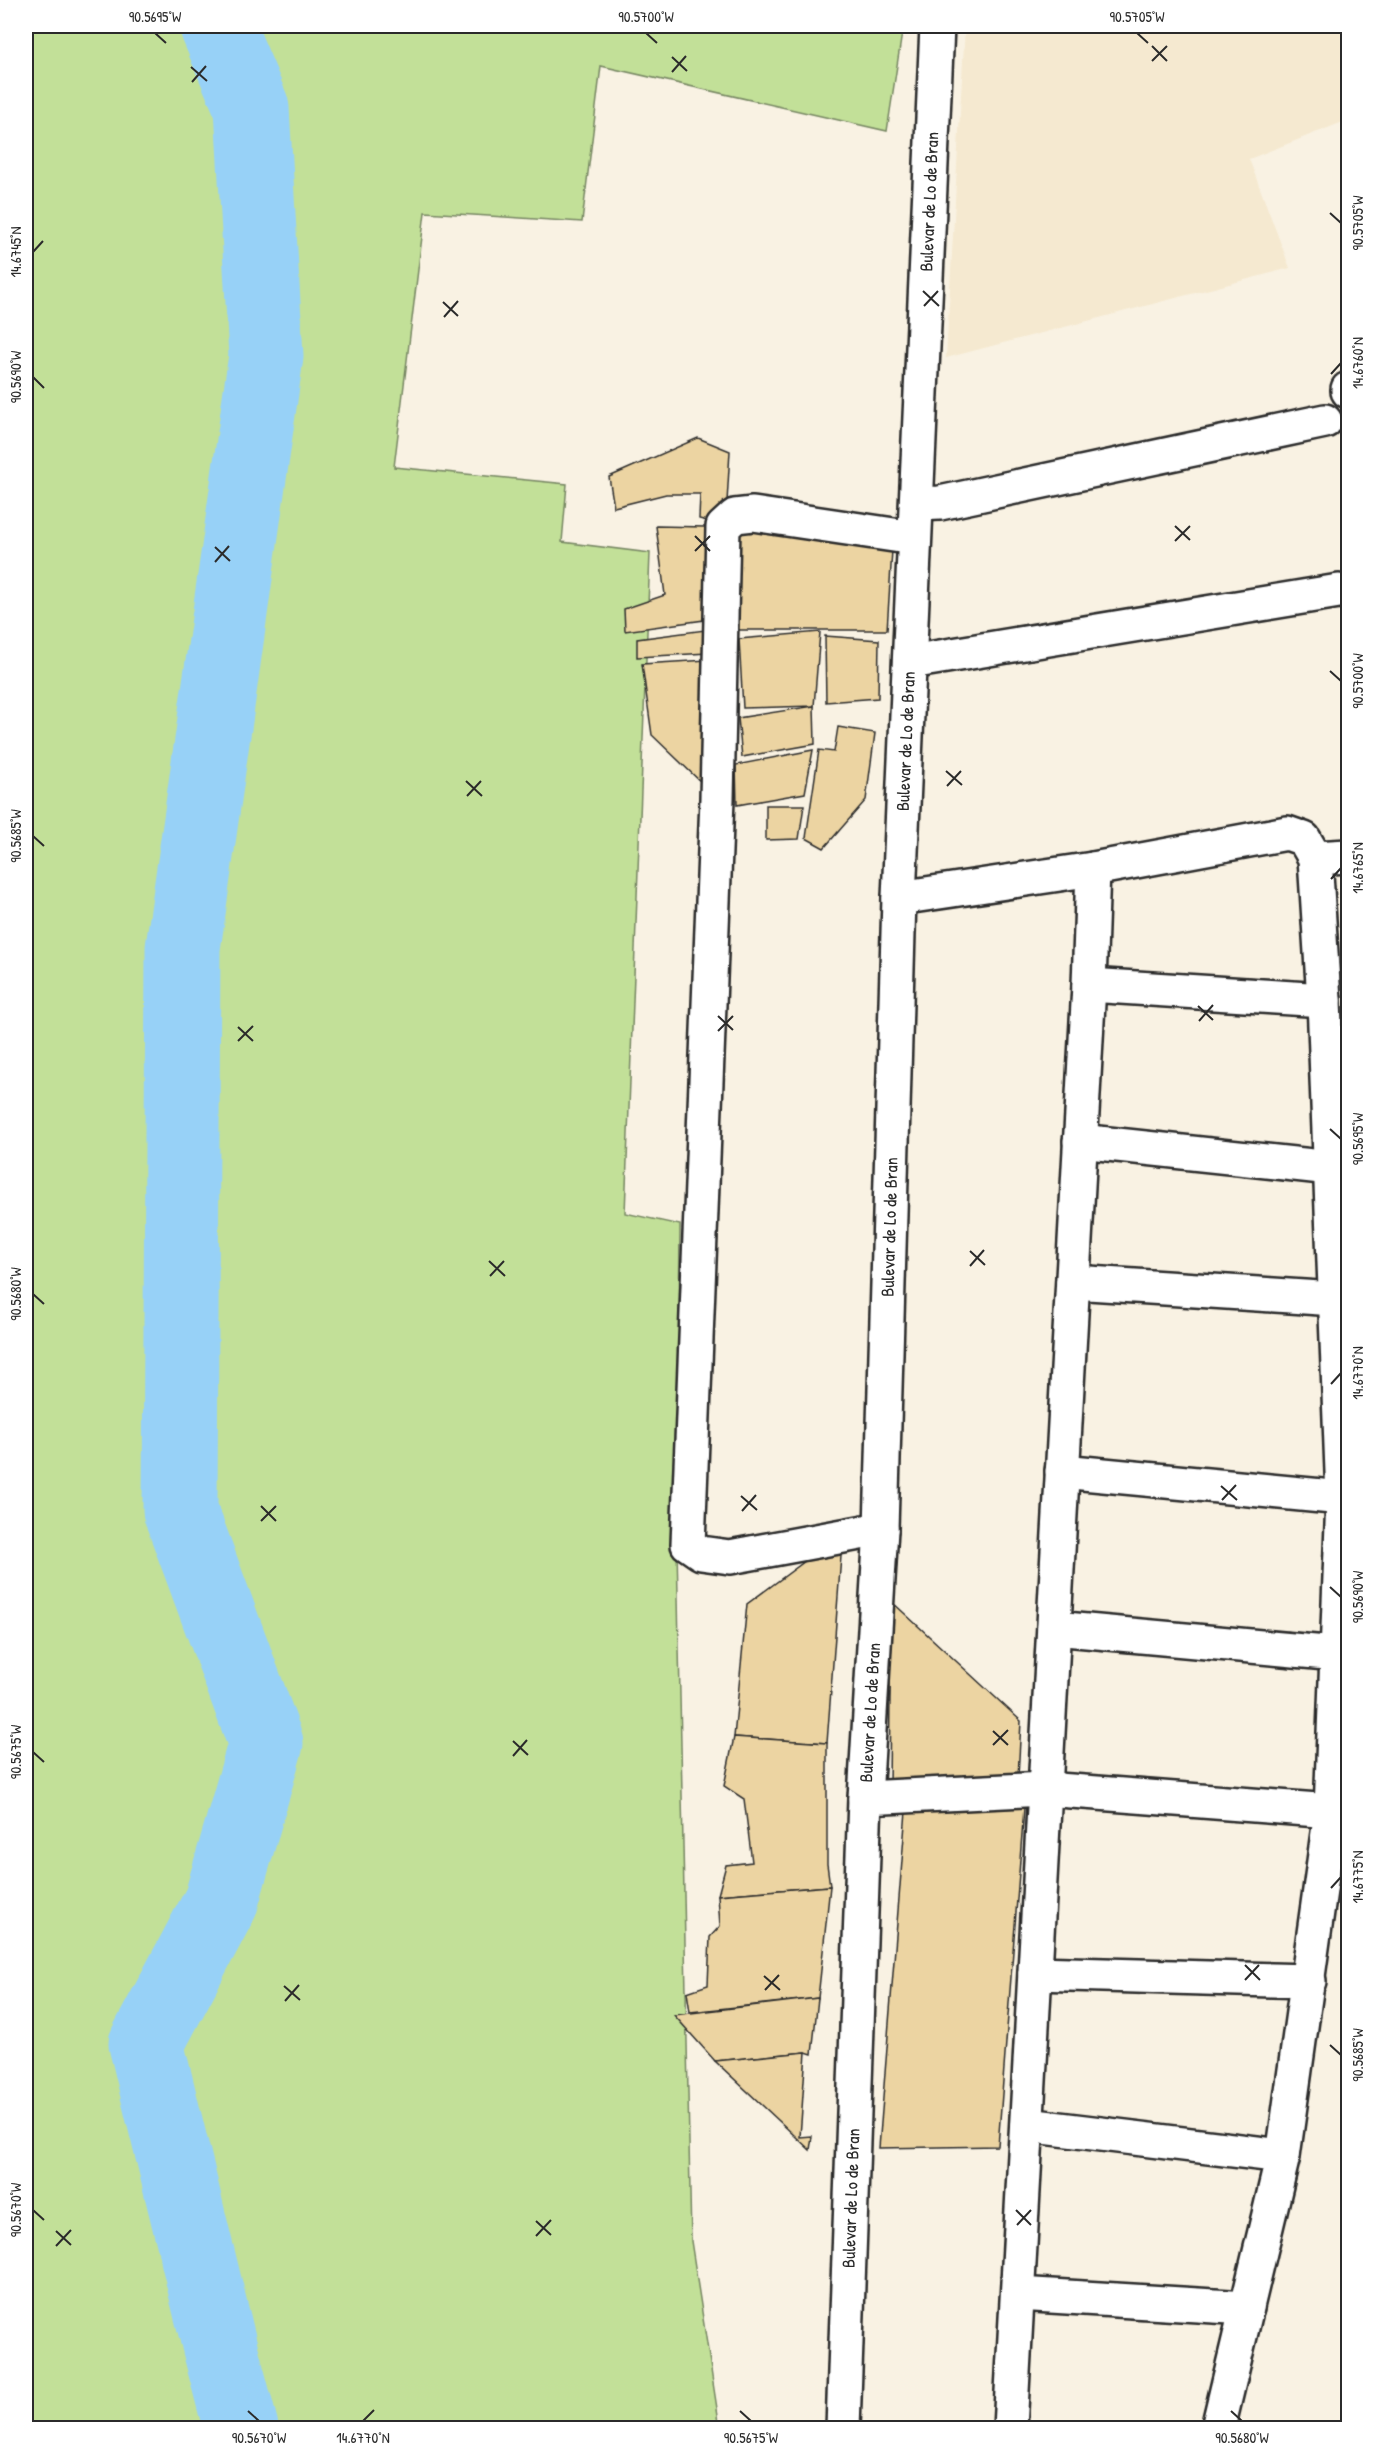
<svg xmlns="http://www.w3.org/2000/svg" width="1374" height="2454" viewBox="0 0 1374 2454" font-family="'Patrick Hand',sans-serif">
<rect width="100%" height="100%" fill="#f9f2e3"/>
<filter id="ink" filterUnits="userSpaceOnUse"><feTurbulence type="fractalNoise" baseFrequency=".0167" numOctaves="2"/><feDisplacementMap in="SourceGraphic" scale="12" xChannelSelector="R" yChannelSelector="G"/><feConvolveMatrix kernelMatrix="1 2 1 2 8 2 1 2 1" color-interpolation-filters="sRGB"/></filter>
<g filter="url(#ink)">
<polygon fill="#f5e9d0" points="965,26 1348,26 1348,120 1249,159 1290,268 946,358"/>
<polygon fill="#c2e098" stroke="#768662" stroke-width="1.5" points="26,26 903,26 887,131 601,66 582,222 425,212 394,467 567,484 562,542 650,553 625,1213 680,1225 677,1547 691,2241 720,2428 26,2428"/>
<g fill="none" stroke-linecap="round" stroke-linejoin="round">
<polyline stroke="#97d1f7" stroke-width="75" points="217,26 252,108 266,356 183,948 180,1510 266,1743 221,1902 146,2044 220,2348 241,2428"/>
</g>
<g fill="#ecd4a2" stroke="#2b2b2b" stroke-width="1.5">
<polygon points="698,438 730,451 727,502 720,524 699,519 700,494 666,494 614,507 609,477"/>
<polygon points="738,525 892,550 887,630 737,630"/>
<polygon points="656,526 705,527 704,620 625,631 624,609 665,595"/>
<polygon points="705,630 708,653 637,657 637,639"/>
<polygon points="820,632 814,706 743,708 739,639"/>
<polygon points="825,636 879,640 878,698 826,702"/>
<polygon points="708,660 705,786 652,735 642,664"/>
<polygon points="814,706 815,744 742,757 738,718"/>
<polygon points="838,727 875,733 866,800 824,848 806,838 819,750 834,752"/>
<polygon points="813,750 805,793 737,805 736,765"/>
<polygon points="766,805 804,805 799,839 766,840"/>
<polygon points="844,1552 841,1556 827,1743 734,1737 747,1604 812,1556"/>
<polygon points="891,1601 1021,1721 1018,1777 889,1789"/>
<polygon points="734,1737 827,1743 827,1864 830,1886 718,1895 726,1865 752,1862 744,1799 724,1786"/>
<polygon points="1024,1808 998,2146 879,2148 906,1811"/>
<polygon points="830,1886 818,1998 690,2012 687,1992 708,1985 710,1937 720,1926 718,1895"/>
<polygon points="818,1998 812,2054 806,2052 715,2061 674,2015"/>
<polygon points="806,2052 800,2137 812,2136 810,2150 715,2061"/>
</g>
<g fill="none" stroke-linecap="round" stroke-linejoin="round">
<g stroke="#2b2b2b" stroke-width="38">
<g id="minor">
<polyline points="1348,389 1348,391"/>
<polyline points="917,504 940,503 1325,421"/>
<polyline points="910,662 1339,591"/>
<polyline points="1315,858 1348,856"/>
<polyline points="899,898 1093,869 1287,833 1304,839 1315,858 1324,1000 1343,1498 1331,1811 1283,2156 1218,2428"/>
<polyline points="1089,985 1324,1000"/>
<polyline points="1080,1141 1331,1168"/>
<polyline points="1073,1282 1335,1299"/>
<polyline points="1062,1471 1343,1498"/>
<polyline points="881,1529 730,1557 701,1553 688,1544 717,799 723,527 735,516 753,514 914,538"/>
<polyline points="1054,1628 1337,1654"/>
<polyline points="865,1798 1045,1789 1331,1811"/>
<polyline points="1035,1973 1309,1981"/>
<polyline points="1027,2125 1283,2156"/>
<polyline points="1018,2294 1247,2308"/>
<path id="s1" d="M843 2428 865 1798 881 1529 899 898 937 26"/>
<polyline points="1010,2428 1089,985 1093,869"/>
</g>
</g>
<use href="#minor" stroke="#fff" stroke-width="33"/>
</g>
</g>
<path fill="none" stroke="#2b2b2b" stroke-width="2" d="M155 33 166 43M646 33 657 43M1137 33 1148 43M1152 46 1167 61M672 57 687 71M1152 61 1167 46M191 67 207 81M672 72 686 56M192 82 206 66M1330 213 1341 223M33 252 43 241M923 291 939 306M443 302 458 316M924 306 938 291M444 317 458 301M1331 374 1341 363M33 377 44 388M1175 526 1190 540M695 536 710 551M1175 541 1190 526M215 547 230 561M695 551 710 536M215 562 229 546M1330 671 1341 681M946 771 962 785M466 781 482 796M947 786 961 771M467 796 481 781M33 836 44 846M1331 879 1341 868M1198 1006 1213 1020M718 1016 733 1030M1199 1021 1213 1005M238 1027 253 1041M718 1031 733 1016M238 1041 253 1026M1330 1129 1341 1139M970 1251 985 1265M489 1261 505 1276M970 1266 984 1250M490 1276 504 1261M33 1294 44 1304M1331 1384 1341 1373M1221 1486 1237 1500M741 1496 757 1510M1222 1500 1236 1485M261 1506 276 1521M742 1511 756 1495M261 1521 276 1506M1330 1587 1341 1597M993 1731 1008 1745M513 1741 528 1755M993 1745 1008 1730M33 1752 44 1762M513 1756 527 1740M1331 1888 1341 1877M1245 1965 1260 1980M764 1976 780 1990M1245 1980 1259 1965M284 1986 300 2000M765 1990 779 1975M285 2001 299 1985M1330 2045 1341 2055M33 2210 44 2220M1016 2210 1031 2225M536 2221 551 2235M1017 2225 1031 2210M56 2231 71 2245M536 2236 551 2220M56 2246 71 2230M248 2411 259 2421M740 2411 751 2421M1231 2411 1242 2421M363 2421 374 2410"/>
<g text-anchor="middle" stroke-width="6" stroke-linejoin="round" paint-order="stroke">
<g font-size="18" fill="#2b2b2b" stroke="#fff">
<text dy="6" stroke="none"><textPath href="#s1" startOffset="2228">Bulevar de Lo de Bran</textPath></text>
<text dy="6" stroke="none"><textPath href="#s1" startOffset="1688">Bulevar de Lo de Bran</textPath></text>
<text dy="6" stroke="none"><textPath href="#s1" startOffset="1202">Bulevar de Lo de Bran</textPath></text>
<text dy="6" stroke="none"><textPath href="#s1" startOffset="716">Bulevar de Lo de Bran</textPath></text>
<text dy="6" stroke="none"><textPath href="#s1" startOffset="230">Bulevar de Lo de Bran</textPath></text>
</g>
</g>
<rect width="1374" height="2454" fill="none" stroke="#fff" stroke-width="66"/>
<rect x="33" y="33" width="1308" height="2388" fill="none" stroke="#2b2b2b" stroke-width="2"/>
<g font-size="15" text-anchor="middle" fill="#2b2b2b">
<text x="155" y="22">90.5695°W</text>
<text x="646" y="22">90.5700°W</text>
<text x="1137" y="22">90.5705°W</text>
<text transform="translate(1358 223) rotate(-90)" y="5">90.5705°W</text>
<text transform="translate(16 252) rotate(-90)" y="5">14.6745°N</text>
<text transform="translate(1358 363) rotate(-90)" y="5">14.6760°N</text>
<text transform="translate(16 377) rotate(-90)" y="5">90.5690°W</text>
<text transform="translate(1358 681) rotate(-90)" y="5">90.5700°W</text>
<text transform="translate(16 836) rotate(-90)" y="5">90.5685°W</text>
<text transform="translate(1358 868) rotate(-90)" y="5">14.6765°N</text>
<text transform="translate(1358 1139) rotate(-90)" y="5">90.5695°W</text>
<text transform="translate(16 1294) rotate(-90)" y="5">90.5680°W</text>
<text transform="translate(1358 1373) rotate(-90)" y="5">14.6770°N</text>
<text transform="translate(1358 1597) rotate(-90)" y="5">90.5690°W</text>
<text transform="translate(16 1752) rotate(-90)" y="5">90.5675°W</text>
<text transform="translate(1358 1877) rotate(-90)" y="5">14.6775°N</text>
<text transform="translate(1358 2055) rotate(-90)" y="5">90.5685°W</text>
<text transform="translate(16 2210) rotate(-90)" y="5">90.5670°W</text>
<text x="259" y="2443">90.5670°W</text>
<text x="363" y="2443">14.6770°N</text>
<text x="751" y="2443">90.5675°W</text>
<text x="1242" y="2443">90.5680°W</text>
</g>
</svg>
